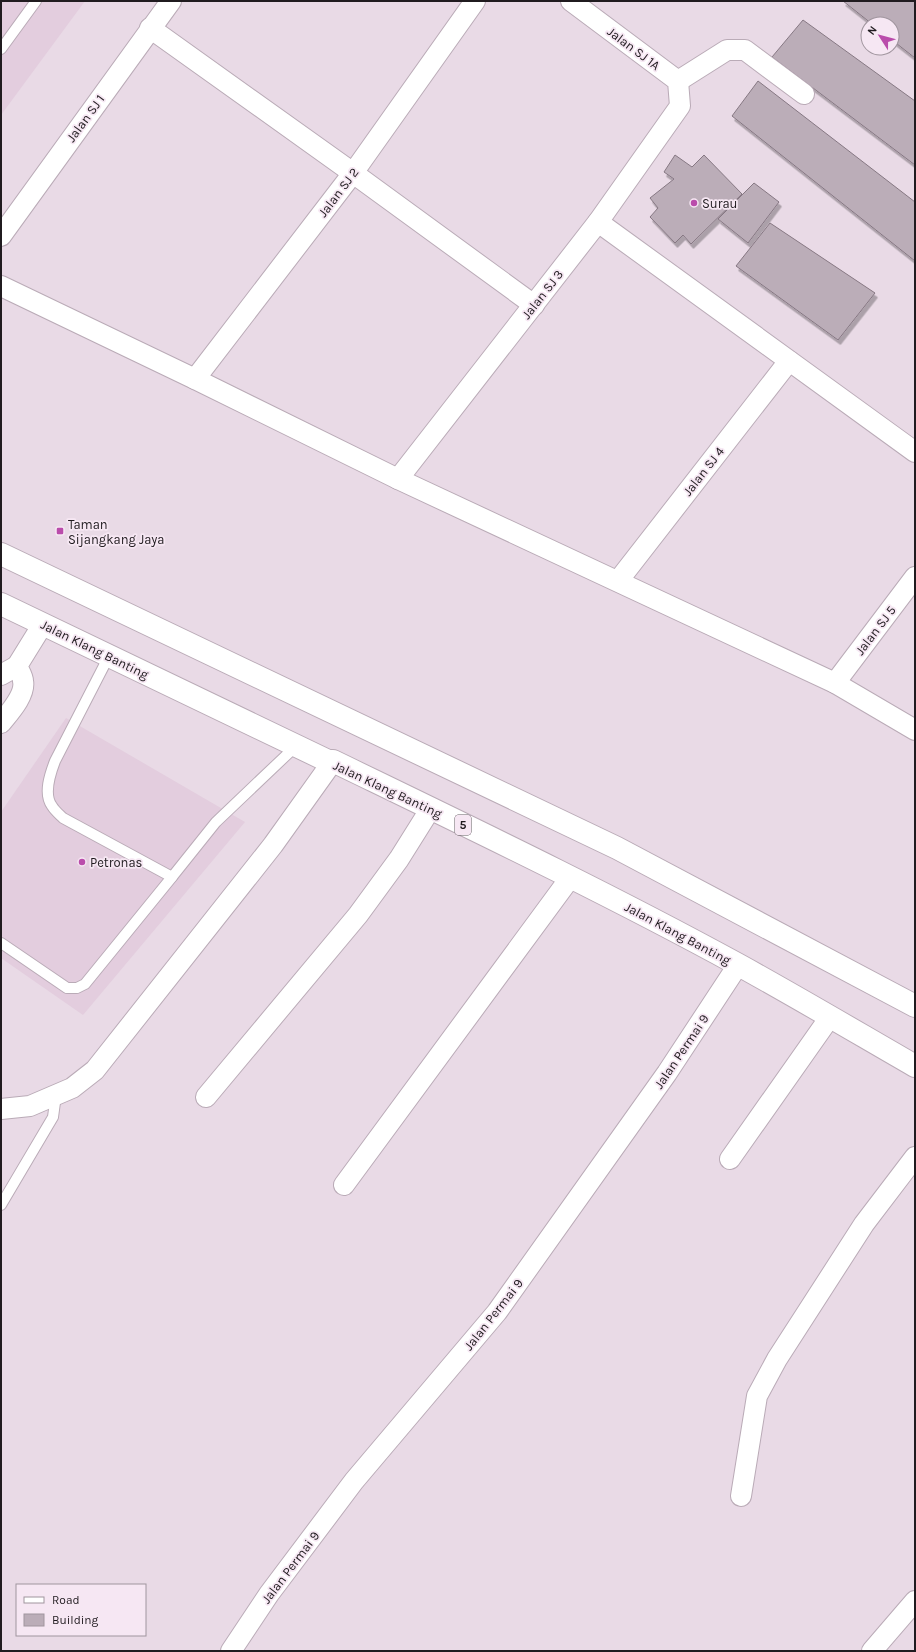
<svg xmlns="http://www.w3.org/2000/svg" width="916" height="1652" viewBox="0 0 916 1652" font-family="Karla,sans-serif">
<defs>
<filter id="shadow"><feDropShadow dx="2.5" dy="4.5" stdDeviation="0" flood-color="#0004"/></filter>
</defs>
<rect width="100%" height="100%" fill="#e9dae6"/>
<g fill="#e3cdde">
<polygon points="1,1 85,1 1,115"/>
<polygon points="66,718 245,822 83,1015 1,958 1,812"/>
</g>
<g fill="#bbadb8" stroke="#867883" filter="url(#shadow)">
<polygon points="843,1 915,1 915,58 892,40 892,24 872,24"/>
<polygon points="803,20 915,101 915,165 772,57"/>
<polygon points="758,81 915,202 915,261 732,116"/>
<polygon points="675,155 692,167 704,155 742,194 691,244 683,235 675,243 650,217 658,208 650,198 674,179 664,172"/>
<polygon points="754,183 779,202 748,243 718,219"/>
<polygon points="770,223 875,293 838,340 736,266"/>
</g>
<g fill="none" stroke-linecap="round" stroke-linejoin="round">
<g stroke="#baabb7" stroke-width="12">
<g id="service">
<polyline points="1,49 36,1"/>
<path d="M109 656 55 761C50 774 43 794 52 806 55 811 59 814 63 818L172 877 216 822 296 746"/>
<polyline points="1,943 67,988 77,988 85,984 172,877"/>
<polyline points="1,1205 53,1117 56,1095"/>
</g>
</g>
<g stroke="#baabb7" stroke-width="22">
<g id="minor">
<polyline points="150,28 353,173 534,305"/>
<polyline points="678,81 727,50 745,50 804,94"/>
<polyline points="598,222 915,452"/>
<polyline points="1,236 171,1"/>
<polyline points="1,286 195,379 398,479 835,683 915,730"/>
<polyline points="195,379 353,173 475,1"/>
<polyline points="398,479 598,222 680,106 678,81 571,1"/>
<polyline points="618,581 789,361"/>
<polyline points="1,675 17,666"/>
<polyline points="835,683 915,577"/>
<path d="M1 723C9 713 26 695 23 681 23 676 19 671 17 666L43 624"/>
<polyline points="206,1097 358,915 399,859 431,808"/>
<polyline points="1,1109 30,1106 72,1088 95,1070 273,845 333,761"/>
<polyline points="730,1159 830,1017"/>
<polyline points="344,1185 570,878"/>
<polyline points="741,1496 757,1396 777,1359 864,1224 915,1157"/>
<polyline points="231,1651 269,1594 354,1481 497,1312 667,1073 738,965"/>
<polyline points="872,1651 915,1601"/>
</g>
</g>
<g stroke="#baabb7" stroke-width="24">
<g id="trunk">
<polyline points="1,554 617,848 915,1006"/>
<path d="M1 604 328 761H333C469 827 605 892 737 964 797 997 856 1032 915 1066"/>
</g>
</g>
<use href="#service" stroke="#fff" stroke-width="10"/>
<use href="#minor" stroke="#fff" stroke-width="20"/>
<use href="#trunk" stroke="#fff" stroke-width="22"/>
</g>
<g fill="#ba4cab" stroke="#f6e7f3" stroke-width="1.5">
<circle cx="694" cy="203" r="4"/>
<rect x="56" y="527" width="8" height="8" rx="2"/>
<circle cx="82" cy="862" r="4"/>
</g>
<g text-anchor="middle" stroke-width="3.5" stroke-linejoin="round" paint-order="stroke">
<rect fill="#f6e7f3" stroke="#60585f" stroke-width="1" x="455" y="815" width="16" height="20" rx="3"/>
<g font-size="12" font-weight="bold" fill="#201b1f">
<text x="463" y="829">5</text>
</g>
<g font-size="13" fill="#201b1f" stroke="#f6e7f3">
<text transform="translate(634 48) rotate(37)" y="5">Jalan SJ 1A</text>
<text transform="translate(85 118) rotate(-54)" y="5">Jalan SJ 1</text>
<text transform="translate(338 192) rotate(-53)" y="5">Jalan SJ 2</text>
<text transform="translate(542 294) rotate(-52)" y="5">Jalan SJ 3</text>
<text transform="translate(703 471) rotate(-52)" y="5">Jalan SJ 4</text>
<text transform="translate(875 630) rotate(-53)" y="5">Jalan SJ 5</text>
<text transform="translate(95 649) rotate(26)" y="5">Jalan Klang Banting</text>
<text transform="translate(388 789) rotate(25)" y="5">Jalan Klang Banting</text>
<text transform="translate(678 933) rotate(28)" y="5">Jalan Klang Banting</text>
<text transform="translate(681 1051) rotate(-56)" y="5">Jalan Permai 9</text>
<text transform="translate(493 1314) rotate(-52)" y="5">Jalan Permai 9</text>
<text transform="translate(290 1567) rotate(-53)" y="5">Jalan Permai 9</text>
</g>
<g font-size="13" fill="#201b1f" stroke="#f6e7f3" text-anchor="start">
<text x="702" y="208">Surau</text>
<text x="68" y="529">Taman<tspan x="68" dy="15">Sijangkang Jaya</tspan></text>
<text x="90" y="867">Petronas</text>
</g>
</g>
<rect width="916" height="1652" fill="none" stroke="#201b1f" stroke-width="4"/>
<rect x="16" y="1584" width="130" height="52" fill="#f6e7f3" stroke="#a0959e"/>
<rect x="24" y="1597" width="20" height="6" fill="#ffffff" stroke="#a0959e"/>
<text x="52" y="1604" font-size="12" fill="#201b1f">Road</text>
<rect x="24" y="1614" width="20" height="12" fill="#bbadb8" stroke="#a0959e"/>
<text x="52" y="1624" font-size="12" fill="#201b1f">Building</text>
<g transform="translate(880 36) rotate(306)"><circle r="19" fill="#f6e7f3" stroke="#a0959e"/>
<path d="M0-3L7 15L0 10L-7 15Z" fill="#ba4cab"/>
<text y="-6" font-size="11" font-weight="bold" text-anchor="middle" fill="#201b1f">N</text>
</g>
</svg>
